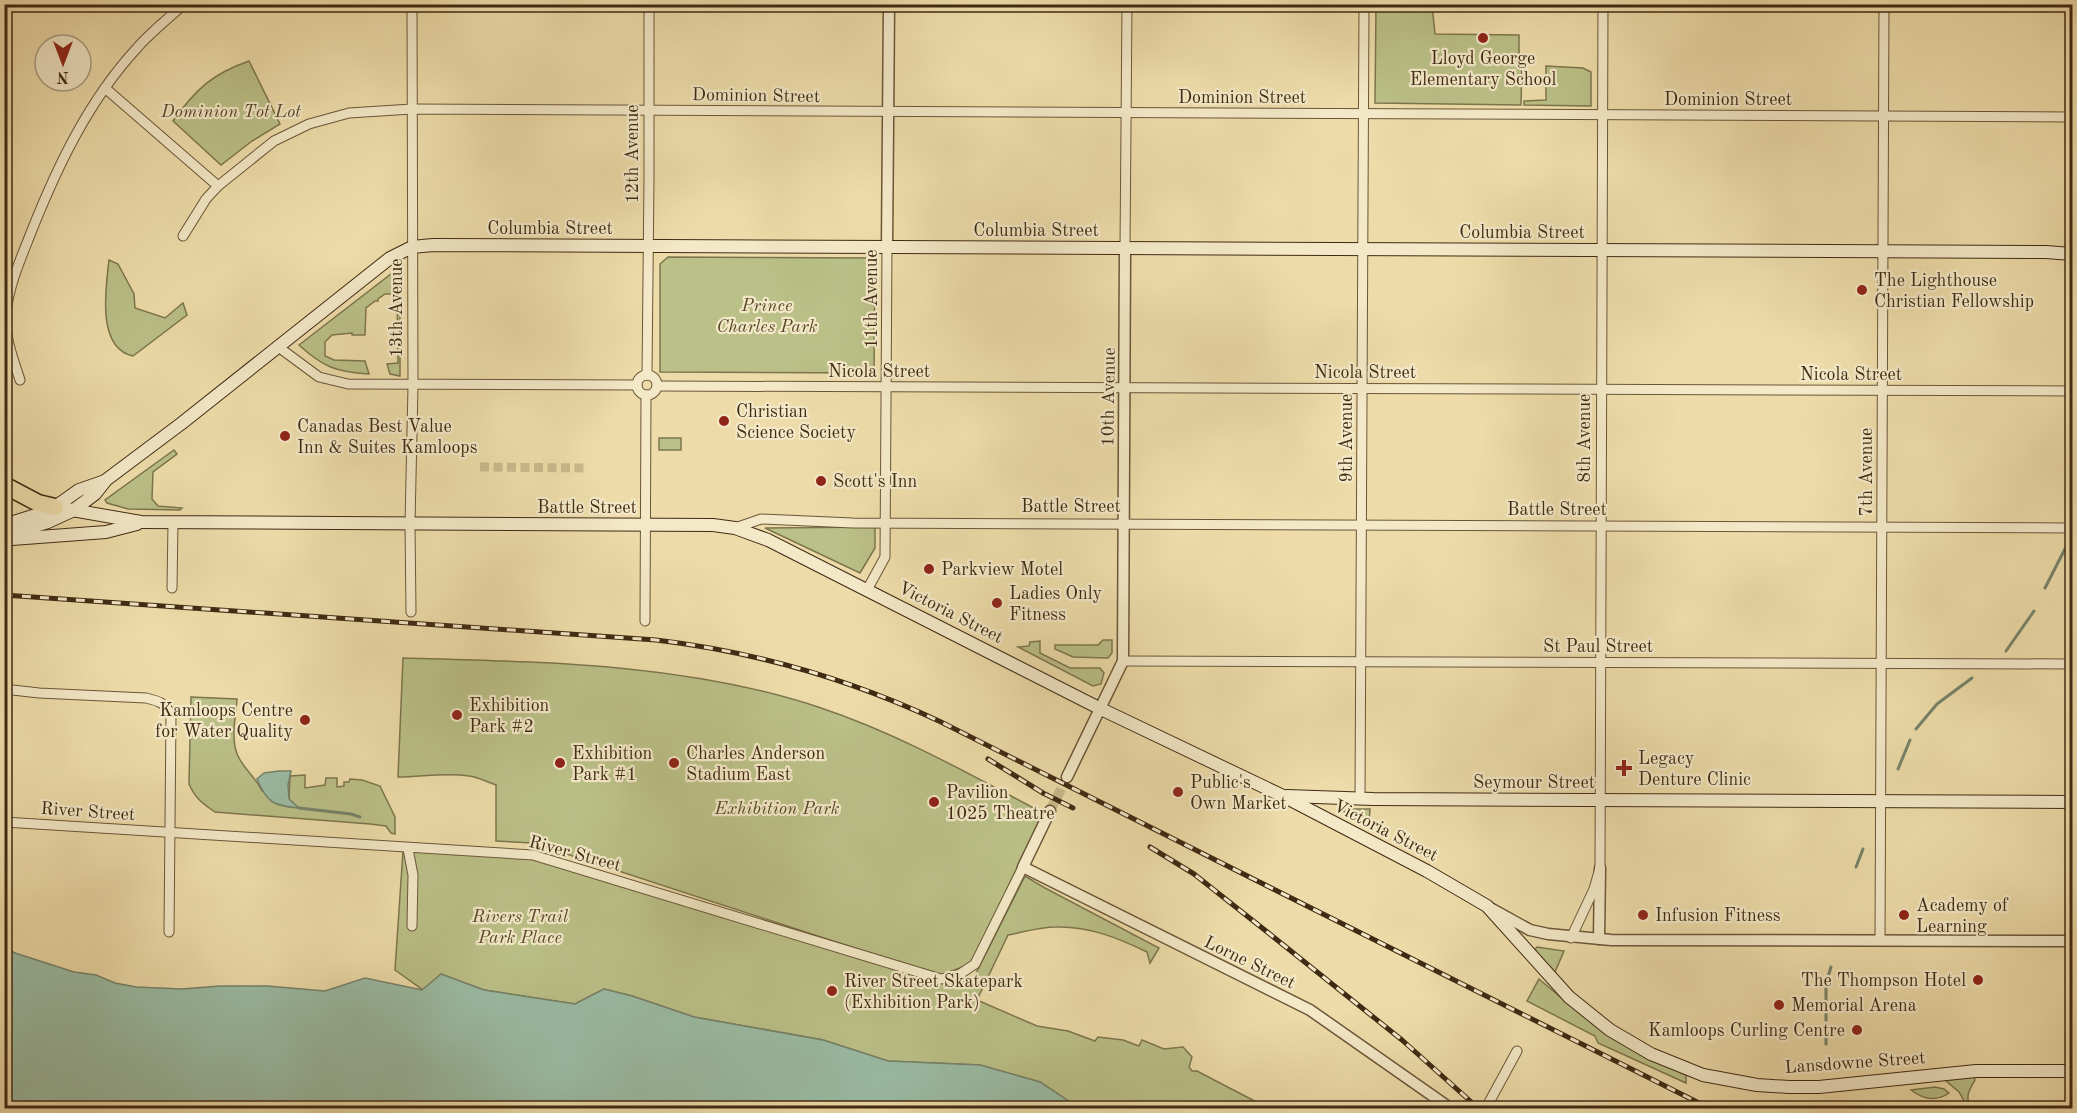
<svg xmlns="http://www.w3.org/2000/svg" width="2077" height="1113" viewBox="0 0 2077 1113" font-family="'Old Standard TT',serif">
<rect width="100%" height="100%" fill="#eddca9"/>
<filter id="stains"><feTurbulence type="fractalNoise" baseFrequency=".00333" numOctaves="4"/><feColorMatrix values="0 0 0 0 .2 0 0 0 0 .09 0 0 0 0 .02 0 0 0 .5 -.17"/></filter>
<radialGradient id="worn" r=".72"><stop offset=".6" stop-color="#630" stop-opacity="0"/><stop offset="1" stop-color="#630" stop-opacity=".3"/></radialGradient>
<g fill="#bac087" stroke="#7d754d" stroke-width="1.5">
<polygon points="1376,5 1432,5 1435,34 1519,35 1519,53 1522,56 1521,105 1375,103"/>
<path d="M249 61 280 124 252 141 221 165 173 121C196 89 212 74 249 61Z"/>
<polygon points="1546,66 1583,68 1591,72 1591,106 1524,105 1524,101 1546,100"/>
<polygon points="668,257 875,258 874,373 660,372 660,264"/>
<path d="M109 260 118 264 134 294 135 308 165 318 183 303 187 315 133 356C96 348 106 287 109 260Z"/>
<path d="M391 274 400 281V376L390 374 387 364 398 363 397 294H385L378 299V301H375L366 308 365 335H352V333L332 335 325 342V356L334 360 365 361 369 374C336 372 323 367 299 345Z"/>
<rect x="659" y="438" width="22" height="12"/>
<polygon points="174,450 177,454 153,472 152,499 158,506 182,508 180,510 128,509 107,503 105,500"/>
<polygon points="875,527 875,548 860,573 765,528"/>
<polygon points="1103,640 1112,640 1112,653 1108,658 1073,657 1055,649 1055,645 1098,645"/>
<polygon points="1040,641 1040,653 1070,668 1100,668 1104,673 1101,684 1093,686 1018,647 1029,646 1030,642"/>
<path d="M403 658C543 662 687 663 821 708 899 734 971 775 1043 813L972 963 940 976 533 843 496 841V785C487 782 478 777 469 776 445 772 422 777 398 777Z"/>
<path d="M191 697 237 699C236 716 230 739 238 756 244 769 256 778 262 791L298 808 289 799 290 776 305 775V788L325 785 326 778H337V787L344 786V782H349L350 779 362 780 380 786 395 817V834L391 833 386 826 370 824 215 812C203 804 195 798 189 784Z"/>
<polygon points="1338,809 1370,809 1369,823"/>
<path d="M403 851 532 858 942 983 966 974 970 985 1025 876 1045 888 1159 948 1150 963 1147 952C1118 938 1089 926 1056 927 1040 927 1024 932 1008 935L977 1000 1037 1026 1068 1031 1095 1041 1098 1037 1123 1040 1139 1046 1142 1040 1164 1049 1183 1047 1192 1057 1189 1067 1192 1071H1197L1268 1108H1079L1040 1082 980 1065 888 1061 823 1040 694 1017 632 996 604 989 575 1004 484 990 441 974 423 990 395 970Z"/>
<polygon points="1537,947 1564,951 1555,972 1533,952"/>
<polygon points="1539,979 1583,1016 1619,1042 1686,1075 1686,1083 1598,1043 1595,1036 1527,1001"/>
<path d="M1974 1077 1975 1080C1969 1090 1964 1098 1972 1108H1968L1959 1092 1945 1080Z"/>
<path d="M1935 1087 1944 1089 1949 1093C1936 1102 1924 1100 1911 1090Z"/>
</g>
<g fill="#9abca4" stroke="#76826a" stroke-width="1.5">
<path d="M279 771H291L288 785 289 799 299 808C274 806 267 803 257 779L264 773Z"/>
<polygon points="4,947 15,953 74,972 96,975 115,983 136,987 182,989 220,986 267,986 325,991 365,978 422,990 441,974 484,990 575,1004 604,989 632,996 694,1017 823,1040 888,1061 980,1065 1040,1082 1079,1108 5,1108"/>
</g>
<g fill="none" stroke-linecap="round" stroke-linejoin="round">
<g stroke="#76826a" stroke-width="3">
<polyline points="2045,588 2068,543"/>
<polyline points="2006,651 2034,611"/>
<polyline points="1916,729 1937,704 1972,678"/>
<polyline points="1898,769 1910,740"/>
<polyline points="299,808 351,814 360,817"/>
<polyline points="1856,867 1863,849"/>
<polyline points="1826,1044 1826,983 1831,967"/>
</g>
<polyline stroke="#cab88b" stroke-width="9" stroke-dasharray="9 4.5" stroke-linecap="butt" points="480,467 588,468"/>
<polyline stroke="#cab88b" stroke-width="10" stroke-dasharray="10 5" stroke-linecap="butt" points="1050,811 1067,777"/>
<g stroke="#6b5638" stroke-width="11">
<g id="minor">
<polyline points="105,88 218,186"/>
<polyline points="183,236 206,199 218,186 274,141 309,124 349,113 412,109 2072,117"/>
<polyline points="1125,248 1127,4"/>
<polyline points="277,346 319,377 348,384 637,385"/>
<circle cx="647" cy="385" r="10"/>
<polyline points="647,375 649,179 649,4"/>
<path d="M20 380C13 358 4 336 6 313 9 284 22 256 32 230 58 165 89 100 137 48 151 32 168 19 184 4"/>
<polyline points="657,386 2072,391"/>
<polyline points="735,528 761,519 853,523 2072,528"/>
<polyline points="172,588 173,523"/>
<polyline points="867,590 885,557 887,247"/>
<polyline points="411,612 410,524 413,386 412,4"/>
<polyline points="645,621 646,395"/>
<polyline points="1123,661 2072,664"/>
<path d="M4 689 39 693 146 698C159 701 166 703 171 716L169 932"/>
<polyline points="1360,799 1364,4"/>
<polyline points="4,822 533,855 941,979 960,974 975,964 1023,867"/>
<polyline points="408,849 413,875 412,926"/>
<polyline points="1571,938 1594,889 1600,868 1603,4"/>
<polyline points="1880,940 1884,4"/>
<polyline points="1486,1108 1517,1051"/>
</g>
</g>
<g stroke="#6b5638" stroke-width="13">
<g id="tertiary">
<polyline points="887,247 889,4"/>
<polyline points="1067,777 1123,661 1125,248"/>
<polyline points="1050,811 1023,867 1310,1010 1450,1108"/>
<polyline points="1490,908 1530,930 1548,934 1611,940 2072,941"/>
<polyline points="1599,939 1600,868"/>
</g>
</g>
<g stroke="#402a13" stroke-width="14">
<g id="secondary">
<polyline points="55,507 141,522 713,525 735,528 768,540 1101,709 1283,796 1427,871 1487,906 1569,997 1610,1030 1651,1054 1703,1075 1757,1085 1789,1087 1819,1087 1976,1071 2072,1071"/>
<polyline points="4,525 39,514 55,507 79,490 105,481"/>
<polyline points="4,536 48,522 72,511 95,494 106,480 182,423 390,258 412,247 433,245 2046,252 2072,254"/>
<polyline points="12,539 106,532 137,524"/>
<polyline points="1287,796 1373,799 2072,802"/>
</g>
</g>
<g stroke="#402a13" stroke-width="19">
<polyline id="motorway" points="4,485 38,503 55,507"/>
</g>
<use href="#minor" stroke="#f3e8c7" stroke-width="9"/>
<use href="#tertiary" stroke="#f3e8c7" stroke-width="10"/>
<use href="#secondary" stroke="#f3e8c7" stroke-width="12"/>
<use href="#motorway" stroke="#eddca9" stroke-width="16"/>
<g stroke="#402a13" stroke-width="5">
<g id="rail">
<path d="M4 595 656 640C757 652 850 679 941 722L1709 1108"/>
<polyline points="988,759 1043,793"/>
<polyline points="1045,794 1073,808"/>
<polyline points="1150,847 1194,874 1271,935 1402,1040 1478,1108"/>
</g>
</g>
<use href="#rail" stroke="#f3e8c7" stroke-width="3" stroke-dasharray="9" stroke-linecap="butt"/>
</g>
<g fill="#8f2418" stroke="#f3e8c7" stroke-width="2">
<circle cx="1483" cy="38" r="6"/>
<circle cx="1862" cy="290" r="6"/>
<circle cx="724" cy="421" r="6"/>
<circle cx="285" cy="436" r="6"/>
<circle cx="821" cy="481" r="6"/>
<circle cx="929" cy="569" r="6"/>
<circle cx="997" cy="603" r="6"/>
<circle cx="457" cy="715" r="6"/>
<circle cx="305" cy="720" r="6"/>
<circle cx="560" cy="763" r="6"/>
<circle cx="674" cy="763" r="6"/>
<path d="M1621 759h6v6h6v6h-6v6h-6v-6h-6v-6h6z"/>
<circle cx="1178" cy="792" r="6"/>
<circle cx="934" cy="802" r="6"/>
<circle cx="1643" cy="915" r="6"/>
<circle cx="1904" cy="915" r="6"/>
<circle cx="1978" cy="980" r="6"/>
<circle cx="832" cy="991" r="6"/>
<circle cx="1779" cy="1005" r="6"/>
<circle cx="1857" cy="1030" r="6"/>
</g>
<g text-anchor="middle" stroke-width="4.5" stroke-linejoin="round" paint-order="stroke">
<g font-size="18" fill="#402a13" stroke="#f3e8c7" text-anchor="start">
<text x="1483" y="64" text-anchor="middle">Lloyd George<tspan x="1483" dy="21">Elementary School</tspan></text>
<text x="1874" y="286">The Lighthouse<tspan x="1874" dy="21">Christian Fellowship</tspan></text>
<text x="736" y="417">Christian<tspan x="736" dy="21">Science Society</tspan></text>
<text x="297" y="432">Canadas Best Value<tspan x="297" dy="21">Inn &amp; Suites Kamloops</tspan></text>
<text x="833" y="487">Scott's Inn</text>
<text x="941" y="575">Parkview Motel</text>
<text x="1009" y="599">Ladies Only<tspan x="1009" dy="21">Fitness</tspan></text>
<text x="469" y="711">Exhibition<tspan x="469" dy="21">Park #2</tspan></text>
<text x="293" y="716" text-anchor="end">Kamloops Centre<tspan x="293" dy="21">for Water Quality</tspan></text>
<text x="572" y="759">Exhibition<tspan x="572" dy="21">Park #1</tspan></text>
<text x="686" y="759">Charles Anderson<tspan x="686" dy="21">Stadium East</tspan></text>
<text x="1638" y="764">Legacy<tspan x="1638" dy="21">Denture Clinic</tspan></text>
<text x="1190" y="788">Public's<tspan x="1190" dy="21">Own Market</tspan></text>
<text x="946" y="798">Pavilion<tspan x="946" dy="21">1025 Theatre</tspan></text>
<text x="1916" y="911">Academy of<tspan x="1916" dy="21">Learning</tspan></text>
<text x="1655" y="921">Infusion Fitness</text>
<text x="1966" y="986" text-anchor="end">The Thompson Hotel</text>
<text x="844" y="987">River Street Skatepark<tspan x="844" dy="21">(Exhibition Park)</tspan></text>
<text x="1791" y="1011">Memorial Arena</text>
<text x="1845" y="1036" text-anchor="end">Kamloops Curling Centre</text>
</g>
<g font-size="18" fill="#402a13" stroke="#f3e8c7">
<text transform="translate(756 95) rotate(1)" y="6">Dominion Street</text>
<text x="1242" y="103">Dominion Street</text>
<text x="1728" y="105">Dominion Street</text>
<text transform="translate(632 154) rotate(-90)" y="6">12th Avenue</text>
<text x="550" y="234">Columbia Street</text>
<text x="1036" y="236">Columbia Street</text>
<text x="1522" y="238">Columbia Street</text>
<text transform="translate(871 299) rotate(-90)" y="6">11th Avenue</text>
<text transform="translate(396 308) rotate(-90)" y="6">13th Avenue</text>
<text x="879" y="377">Nicola Street</text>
<text x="1365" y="378">Nicola Street</text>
<text x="1851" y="380">Nicola Street</text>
<text transform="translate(1108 397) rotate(-89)" y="6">10th Avenue</text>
<text transform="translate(1346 438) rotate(-90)" y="6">9th Avenue</text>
<text transform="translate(1584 438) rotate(-90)" y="6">8th Avenue</text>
<text transform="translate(1866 472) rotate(-90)" y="6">7th Avenue</text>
<text x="1071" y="512">Battle Street</text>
<text x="587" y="513">Battle Street</text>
<text x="1557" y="515">Battle Street</text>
<text transform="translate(951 612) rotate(27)" y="6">Victoria Street</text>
<text x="1598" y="652">St Paul Street</text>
<text x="1534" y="788">Seymour Street</text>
<text transform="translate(88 811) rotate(4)" y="6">River Street</text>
<text transform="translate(1386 830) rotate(27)" y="6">Victoria Street</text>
<text transform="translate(575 853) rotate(15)" y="6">River Street</text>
<text transform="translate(1250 962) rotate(26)" y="6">Lorne Street</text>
<text transform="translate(1855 1062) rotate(-4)" y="6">Lansdowne Street</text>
</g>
<g font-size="18" font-style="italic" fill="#58482a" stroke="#f3e8c7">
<text x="231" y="117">Dominion Tot Lot</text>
<text x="767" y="311">Prince<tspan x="767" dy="21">Charles Park</tspan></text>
<text x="777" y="814">Exhibition Park</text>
<text x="520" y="922">Rivers Trail<tspan x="520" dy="21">Park Place</tspan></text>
</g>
</g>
<rect width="2077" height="1113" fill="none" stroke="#eddca9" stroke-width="24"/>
<rect x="6" y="6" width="2065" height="1101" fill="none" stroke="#402a13" stroke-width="3"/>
<rect x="12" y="12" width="2053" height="1089" fill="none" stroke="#402a13" stroke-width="1.5"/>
<g transform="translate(63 63) rotate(180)"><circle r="28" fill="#f3e8c7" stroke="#ab9c7f" stroke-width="1.5"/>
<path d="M0-4.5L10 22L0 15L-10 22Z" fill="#8f2418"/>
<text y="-9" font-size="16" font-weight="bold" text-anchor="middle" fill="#402a13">N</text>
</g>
<rect width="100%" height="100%" filter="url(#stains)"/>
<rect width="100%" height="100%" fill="url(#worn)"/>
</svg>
